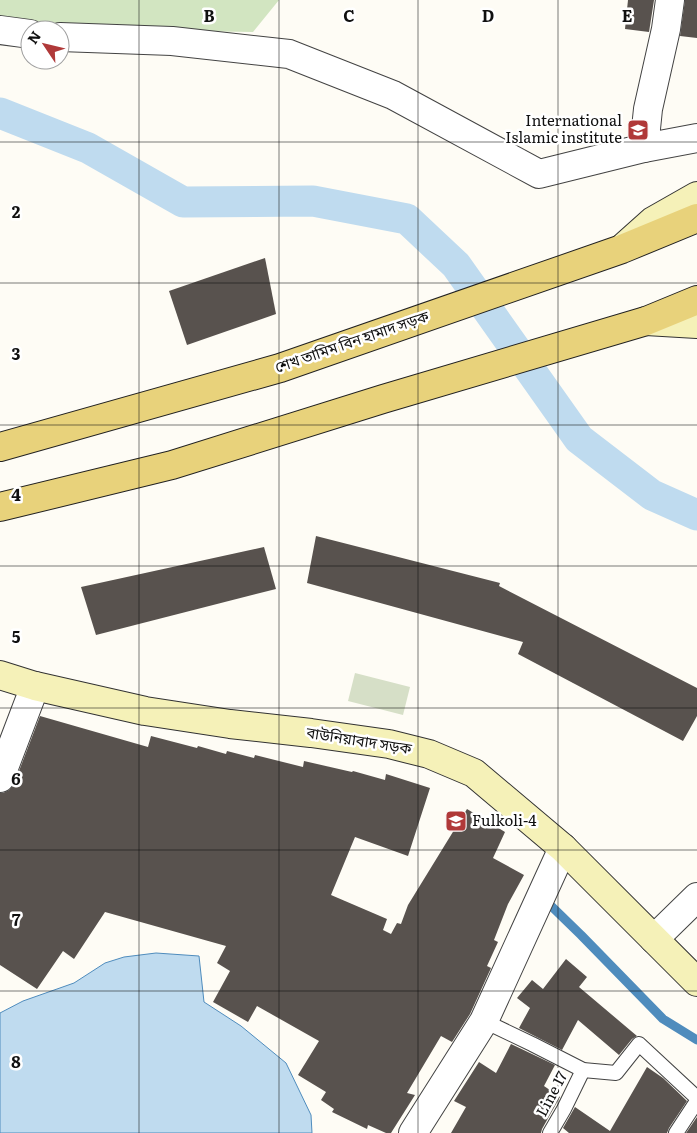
<svg xmlns="http://www.w3.org/2000/svg" width="697" height="1133" viewBox="0 0 697 1133" font-family="Literata,'Noto Sans Bengali',serif">
<rect width="100%" height="100%" fill="#fefcf5"/>
<polygon fill="#d2e5c1" points="0,0 279,0 253,32 59,29 0,21"/>
<polygon fill="#d6dfc7" points="355,673 410,687 403,715 348,701"/>
<polygon fill="#bfdbef" stroke="#4f8cbd" points="156,953 199,956 204,1002 241,1026 286,1063 311,1115 312,1133 0,1133 0,1013 23,1001 74,983 105,963 124,957"/>
<g fill="none" stroke-linecap="round" stroke-linejoin="round">
<polyline stroke="#4f8cbd" stroke-width="9" points="545,900 581,935 663,1019 697,1040"/>
<polyline stroke="#bfdbef" stroke-width="31" points="0,113 88,148 183,202 313,201 407,219 456,265 579,439 652,495 697,515"/>
</g>
<g fill="#58524e">
<polygon points="628,0 654,0 649,32 625,29"/>
<polygon points="685,0 697,0 697,38 680,36"/>
<polygon points="265,258 276,314 187,345 169,291"/>
<polygon points="316,536 500,583 499,586 697,688 697,716 683,741 518,654 523,642 307,583"/>
<polygon points="264,547 276,589 96,635 81,587"/>
<polygon points="40,716 148,747 151,736 197,748 198,746 226,754 227,751 254,758 255,755 303,767 304,761 352,772 353,771 385,780 386,774 430,788 408,856 355,837 331,895 387,919 383,930 391,934 397,923 401,924 408,905 467,809 505,832 493,858 524,875 508,904 494,940 498,942 487,966 491,968 470,1014 452,1042 441,1036 407,1093 415,1095 391,1133 386,1133 368,1125 367,1129 332,1112 334,1109 321,1100 326,1092 298,1075 319,1041 257,1006 248,1022 213,1002 230,971 217,963 226,946 105,912 74,959 63,951 37,989 0,965 0,793 3,793 9,790 14,784"/>
<polygon points="566,959 587,977 579,987 637,1036 632,1039 619,1055 578,1020 562,1050 519,1028 530,1008 517,998 532,980 543,989"/>
<polygon points="511,1044 555,1065 544,1086 560,1097 542,1129 541,1133 451,1133 466,1107 454,1101 479,1062 496,1073"/>
<polygon points="647,1067 663,1078 687,1101 669,1128 667,1133 569,1133 563,1128 575,1107 610,1131"/>
<polygon points="697,1117 697,1133 686,1133"/>
</g>
<g fill="none" stroke-linecap="round" stroke-linejoin="round">
<g stroke="#434343" stroke-width="16">
<g id="lane">
<polyline points="484,1021 532,1044 583,1070 616,1073 639,1044 697,1098"/>
<polyline points="550,1133 564,1109 583,1070"/>
<polyline points="676,1133 697,1101"/>
</g>
</g>
<g stroke="#434343" stroke-width="30">
<g id="street">
<polyline points="670,0 666,29 648,109 644,148 697,138"/>
<polyline points="0,30 30,34"/>
<polyline points="60,37 172,41 289,54 393,95 539,174 644,148"/>
<polyline points="0,778 35,686"/>
<polyline points="654,939 697,897"/>
<polyline points="413,1133 484,1021 563,848"/>
</g>
</g>
<g stroke="#323232" stroke-width="30">
<g id="secondary">
<polyline points="625,246 653,221 697,196"/>
<polyline points="646,321 697,324"/>
<polyline points="0,675 35,686 145,711 230,724 311,733 389,744 429,754 474,773 563,848 697,982"/>
</g>
</g>
<g stroke="#212121" stroke-width="30">
<g id="primary">
<polyline points="0,447 280,368 622,249 697,218"/>
<polyline points="0,507 172,465 383,399 646,321 697,300"/>
</g>
</g>
<use href="#lane" stroke="#fff" stroke-width="14"/>
<use href="#street" stroke="#fff" stroke-width="28"/>
<use href="#secondary" stroke="#f5f1b8" stroke-width="28"/>
<use href="#primary" stroke="#e8d27b" stroke-width="28"/>
</g>
<path fill="none" stroke="#101010" stroke-width="1" stroke-opacity="0.55" d="M139 0V1133M279 0V1133M418 0V1133M558 0V1133M0 142H697M0 283H697M0 425H697M0 566H697M0 708H697M0 850H697M0 991H697"/>
<defs>
<g id="school-square" transform="scale(1.125)"><rect x="-9" y="-9" width="18" height="18" rx="4" fill="#b03939" stroke="#fff"/><path d="M0-5L7-2L0 1L-7-2ZM-4 1L0 2.5L4 1V4Q0 6-4 4Z" fill="#fff"/></g>
</defs>
<g fill-rule="evenodd">
<use href="#school-square" x="638" y="130"/>
<use href="#school-square" x="456" y="821"/>
</g>
<g text-anchor="middle" stroke-width="5" stroke-linejoin="round" paint-order="stroke">
<g font-size="15" fill="#101010" stroke="#fff" text-anchor="end">
<text x="622" y="126">International<tspan x="622" dy="17">Islamic institute</tspan></text>
<text x="472" y="826" text-anchor="start">Fulkoli-4</text>
</g>
<g font-size="15" fill="#101010" stroke="#fff">
<text transform="translate(352 342) rotate(-19)" y="5">শেখ তামিম বিন হামাদ সড়ক</text>
<text transform="translate(359 741) rotate(9)" y="5">বাউনিয়াবাদ সড়ক</text>
<text transform="translate(552 1094) rotate(-62)" y="5">Line 17</text>
</g>
</g>
<g font-size="16" text-anchor="middle" font-weight="bold" fill="#101010" stroke="#fff" stroke-width="5" stroke-linejoin="round" paint-order="stroke">
<text x="209" y="22">B</text>
<text x="349" y="22">C</text>
<text x="488" y="22">D</text>
<text x="627" y="22">E</text>
<text x="16" y="218">2</text>
<text x="16" y="360">3</text>
<text x="16" y="501">4</text>
<text x="16" y="643">5</text>
<text x="16" y="785">6</text>
<text x="16" y="926">7</text>
<text x="16" y="1068">8</text>
</g>
<g transform="translate(45 45) rotate(305)"><circle r="24" fill="#ffffff" stroke="#9f9f9f"/>
<path d="M0-4L9 19L0 12L-9 19Z" fill="#b03939"/>
<text y="-8" font-size="14" font-weight="bold" text-anchor="middle" fill="#101010">N</text>
</g>
</svg>
